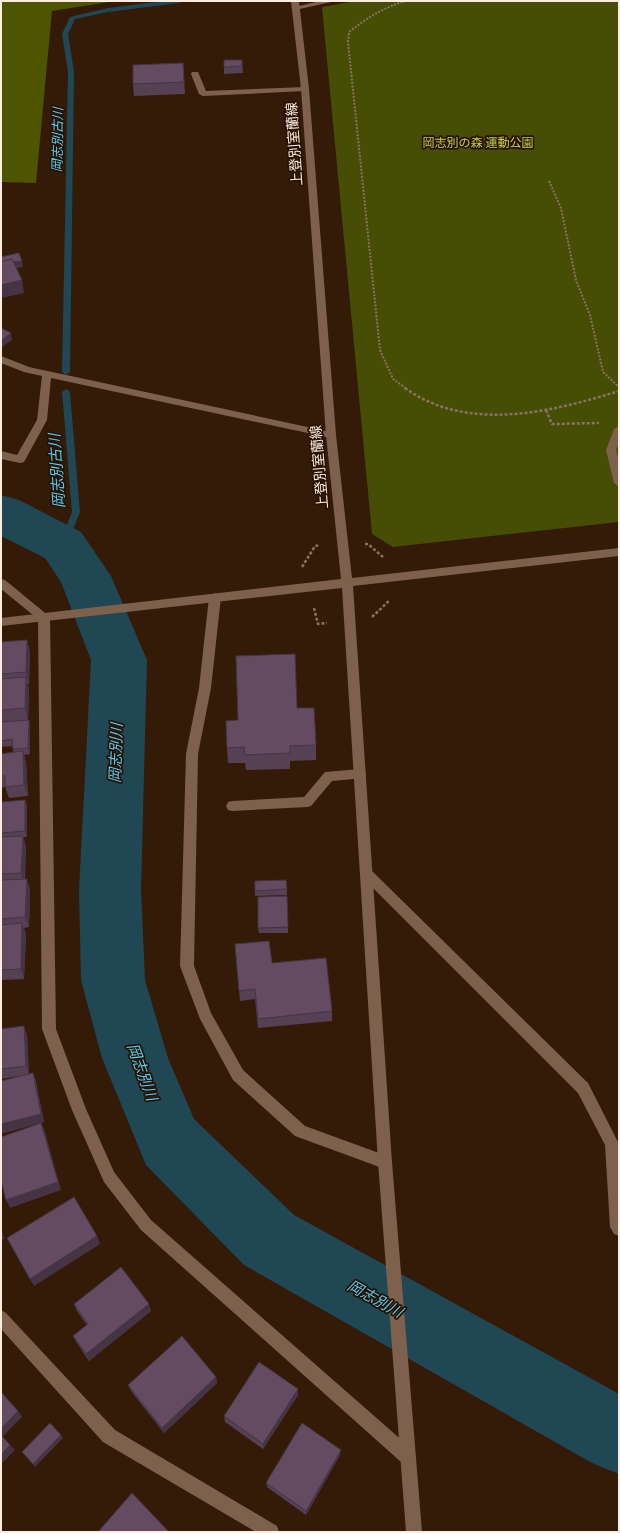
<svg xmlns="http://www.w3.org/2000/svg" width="620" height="1533" viewBox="0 0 620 1533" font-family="Karla,'Noto Sans JP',sans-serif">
<rect width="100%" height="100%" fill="#331b07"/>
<polygon fill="#464d04" points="355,1 619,1 619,522 393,547 372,534 322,7"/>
<polygon fill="#4d5500" points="1,1 116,1 52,11 36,183 1,182"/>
<polygon fill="#204754" points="411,1280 445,1320 475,1333 594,1415 619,1422 619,1467 502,1394 416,1349"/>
<polygon fill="#331b07" points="409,1279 412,1279 432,1302 439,1363 414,1350"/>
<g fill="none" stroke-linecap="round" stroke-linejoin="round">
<g fill="#204754" fill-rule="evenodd">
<polygon points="164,1 182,1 179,3 108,12 75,19 68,34 74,72 70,372 66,375 62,372 68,72 62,34 70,17 108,8"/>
<polygon points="66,389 70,392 80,512 67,545 63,548 59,545 72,512 62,392"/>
</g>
<polygon fill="#204754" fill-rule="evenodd" points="1,495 19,500 81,532 111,576 147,660 141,890 145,980 168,1058 194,1119 294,1215 619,1394 619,1474 592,1463 244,1265 146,1165 102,1058 81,980 79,890 91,660 61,582 45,558 1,536"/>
<g stroke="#887362" stroke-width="2" stroke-dasharray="2 1.5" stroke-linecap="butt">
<path d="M406 1C384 7 367 18 349 32L348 42 380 350 393 379 407 389"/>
<polyline points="549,181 561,208 576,280 590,315 603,372 619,387"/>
</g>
<g stroke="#887362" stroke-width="2.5" stroke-dasharray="3 2" stroke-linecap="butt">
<path d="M405 388C467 433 552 412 619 391"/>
<polyline points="546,410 552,424 599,423"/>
<polyline points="365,544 368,544 383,557"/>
<polyline points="302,567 315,546 320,545"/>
<polyline points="314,608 318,624 327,623"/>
<polyline points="372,617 390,600"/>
</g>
<g fill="#7e614d" fill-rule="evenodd">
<polygon points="320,1 336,1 295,10 291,8"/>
<polygon points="192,72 198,72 206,91 305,87 309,89 305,91 203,96 199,94 191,74"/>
<polygon points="619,426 619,442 616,450 619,462 619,487 614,483 606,450 614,429"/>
<polygon points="1,579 5,580 50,617 56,1029 86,1109 114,1172 151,1220 413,1450 415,1456 413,1462 407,1464 401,1462 141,1230 104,1182 72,1110 42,1029 38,619 1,589"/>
<polygon points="215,593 221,597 211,688 198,754 194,966 211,1013 243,1070 305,1126 390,1157 392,1162 390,1167 385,1169 295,1136 233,1080 200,1019 180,966 186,754 199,688 209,597"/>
<polygon points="360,769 364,770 366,774 364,778 332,781 311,806 307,807 232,811 228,810 226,806 228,802 232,801 304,797 325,772"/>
</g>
<g fill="#7e614d" fill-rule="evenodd">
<polygon points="1,356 29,367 331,432 336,435 331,438 51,378 47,420 24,462 20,463 1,459 1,451 17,455 37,420 42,376 24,372 1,363"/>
<polygon points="367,869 371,870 588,1083 619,1144 619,1236 614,1234 610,1227 605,1145 578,1093 363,878 361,874 363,870"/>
<polygon points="1,1310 6,1313 115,1430 277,1526 279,1532 256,1532 103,1442 1,1329"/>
</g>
<polygon fill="#7e614d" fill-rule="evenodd" points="291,1 299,1 309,89 336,435 352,578 619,548 619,556 353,586 392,1162 422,1532 406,1532 378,1162 342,588 1,626 1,618 341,579 326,435 301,89"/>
</g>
<g fill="#564054">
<polygon points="224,60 242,60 243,73 224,74"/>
<polygon points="183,63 185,94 134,96 133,84"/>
<polygon points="27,640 30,652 29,684 27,684 29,689 28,720 1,722 1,642"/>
<polygon points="297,708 316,745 316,760 290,761 290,769 246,770 245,763 228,763 227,748 238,720"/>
<polygon points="29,720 30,726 30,754 24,755 26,762 28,796 9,798 5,787 1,788 1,754 13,752 13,746 1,747 1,722"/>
<polygon points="25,800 27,806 27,837 23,837 26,847 25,879 30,889 29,927 24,928 26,934 24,979 1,980 1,802"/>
<polygon points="255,881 287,889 287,895 255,896"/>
<polygon points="287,896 288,933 259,933 258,928"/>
<polygon points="235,944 272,963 332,1011 332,1021 258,1028 255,999 240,1001"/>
<polygon points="1,1029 27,1035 29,1074 33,1073 36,1082 44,1122 20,1076 1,1079"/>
<polygon points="74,1304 151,1311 89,1361 77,1343 73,1336 87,1325 77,1311"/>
<polygon points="216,1377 217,1383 164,1433 131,1391 128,1385"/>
<polygon points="298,1389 298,1395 263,1449 225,1422 224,1416"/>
<polygon points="340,1455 306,1515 267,1487 266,1483"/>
</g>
<g fill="#463445">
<polygon points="22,261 23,267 2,271 1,265"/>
<polygon points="22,280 24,293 1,298 1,285"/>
<polygon points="11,333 12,340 1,348 1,341"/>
<polygon points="27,640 30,652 29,684 26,672"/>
<polygon points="26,677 29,689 28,720 25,708"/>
<polygon points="29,720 30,726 30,754 28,748"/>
<polygon points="23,751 26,762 28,796 24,785"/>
<polygon points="25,800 27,806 27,837 25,831"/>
<polygon points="23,836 26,847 24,883 21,873"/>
<polygon points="27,879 30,889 29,927 25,917"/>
<polygon points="22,923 26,934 24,979 21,969"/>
<polygon points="24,1026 27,1035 29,1075 26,1066"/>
<polygon points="33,1073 36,1082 44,1122 1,1134 1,1124"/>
<polygon points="41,1123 45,1132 61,1190 10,1208 6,1200"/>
<polygon points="1,1228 4,1239 1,1240"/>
<polygon points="97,1236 100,1244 34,1286 30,1279"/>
<polygon points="149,1304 151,1311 89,1361 86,1354"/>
<polygon points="216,1377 217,1383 164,1433 162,1428"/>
<polygon points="298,1389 298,1395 263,1449 263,1444"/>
<polygon points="18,1411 22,1417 2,1437 1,1435 1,1429"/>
<polygon points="61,1435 63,1438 35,1467 33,1464"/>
<polygon points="10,1445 15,1450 1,1464 1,1455"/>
<polygon points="341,1450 340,1455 306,1515 306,1511"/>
</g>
<g fill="#644b62" stroke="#463445">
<polygon points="224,60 242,60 242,66 224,67"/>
<polygon points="183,63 184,82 133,84 133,65"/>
<polygon points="19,253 22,261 14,262 12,259 1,262 1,257"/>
<polygon points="12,259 22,280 1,285 1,262"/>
<polygon points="1,328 11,333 1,341"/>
<polygon points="27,640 26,672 1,674 1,642"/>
<polygon points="295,654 297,708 314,708 316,745 290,746 290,753 245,755 244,747 227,748 226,721 238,720 236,656"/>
<polygon points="26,677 25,708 1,710 1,679"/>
<polygon points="29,720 28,748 13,749 12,739 1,741 1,722"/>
<polygon points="23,751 24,785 5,787 5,776 1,776 1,754"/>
<polygon points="25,800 25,831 1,833 1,802"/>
<polygon points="23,836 21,873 1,874 1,837"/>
<polygon points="27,879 25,917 1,919 1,880"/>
<polygon points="286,880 287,889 255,891 255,881"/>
<polygon points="287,896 288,927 258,928 258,897"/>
<polygon points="22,923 21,969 1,970 1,925"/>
<polygon points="269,941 272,963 326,958 332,1011 258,1019 255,989 239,991 235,944"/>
<polygon points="24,1026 26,1066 1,1069 1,1029"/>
<polygon points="33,1073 41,1114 1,1124 1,1081"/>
<polygon points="41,1123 58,1182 6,1200 1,1180 1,1137"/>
<polygon points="74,1197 97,1236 30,1279 7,1238"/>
<polygon points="121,1267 149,1304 86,1354 73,1336 88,1324 74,1304"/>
<polygon points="182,1336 216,1377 162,1428 128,1385"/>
<polygon points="259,1362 298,1389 263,1444 224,1416"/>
<polygon points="1,1392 18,1411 1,1429"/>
<polygon points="50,1423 61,1435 33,1464 22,1452"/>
<polygon points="302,1423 341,1450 306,1511 266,1483"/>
<polygon points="1,1435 10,1445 1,1455"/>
<polygon points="132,1493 169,1532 98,1532"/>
</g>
<g text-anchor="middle" stroke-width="3.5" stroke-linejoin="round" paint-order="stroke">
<g font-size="12" fill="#c2d351" stroke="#281101">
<text x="478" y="147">岡志別の森 運動公園</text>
</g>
<g font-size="13" font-style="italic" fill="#54cff9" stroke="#281101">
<text transform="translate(57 140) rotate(-89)" y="5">岡志別古川</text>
</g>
<g font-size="14" fill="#fdece0" stroke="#281101">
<text transform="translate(294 144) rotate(-94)" y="5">上登別室蘭線</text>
<text transform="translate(319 467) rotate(-95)" y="5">上登別室蘭線</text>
</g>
<g font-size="15" font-style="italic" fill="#54cff9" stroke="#281101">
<text transform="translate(57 471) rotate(-94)" y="5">岡志別古川</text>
<text transform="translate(116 753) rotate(-88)" y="5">岡志別川</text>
<text transform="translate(142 1072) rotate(70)" y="5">岡志別川</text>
<text transform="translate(375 1299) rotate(29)" y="5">岡志別川</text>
</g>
</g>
<rect width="620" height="1533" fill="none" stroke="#fdece0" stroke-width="4"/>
</svg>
